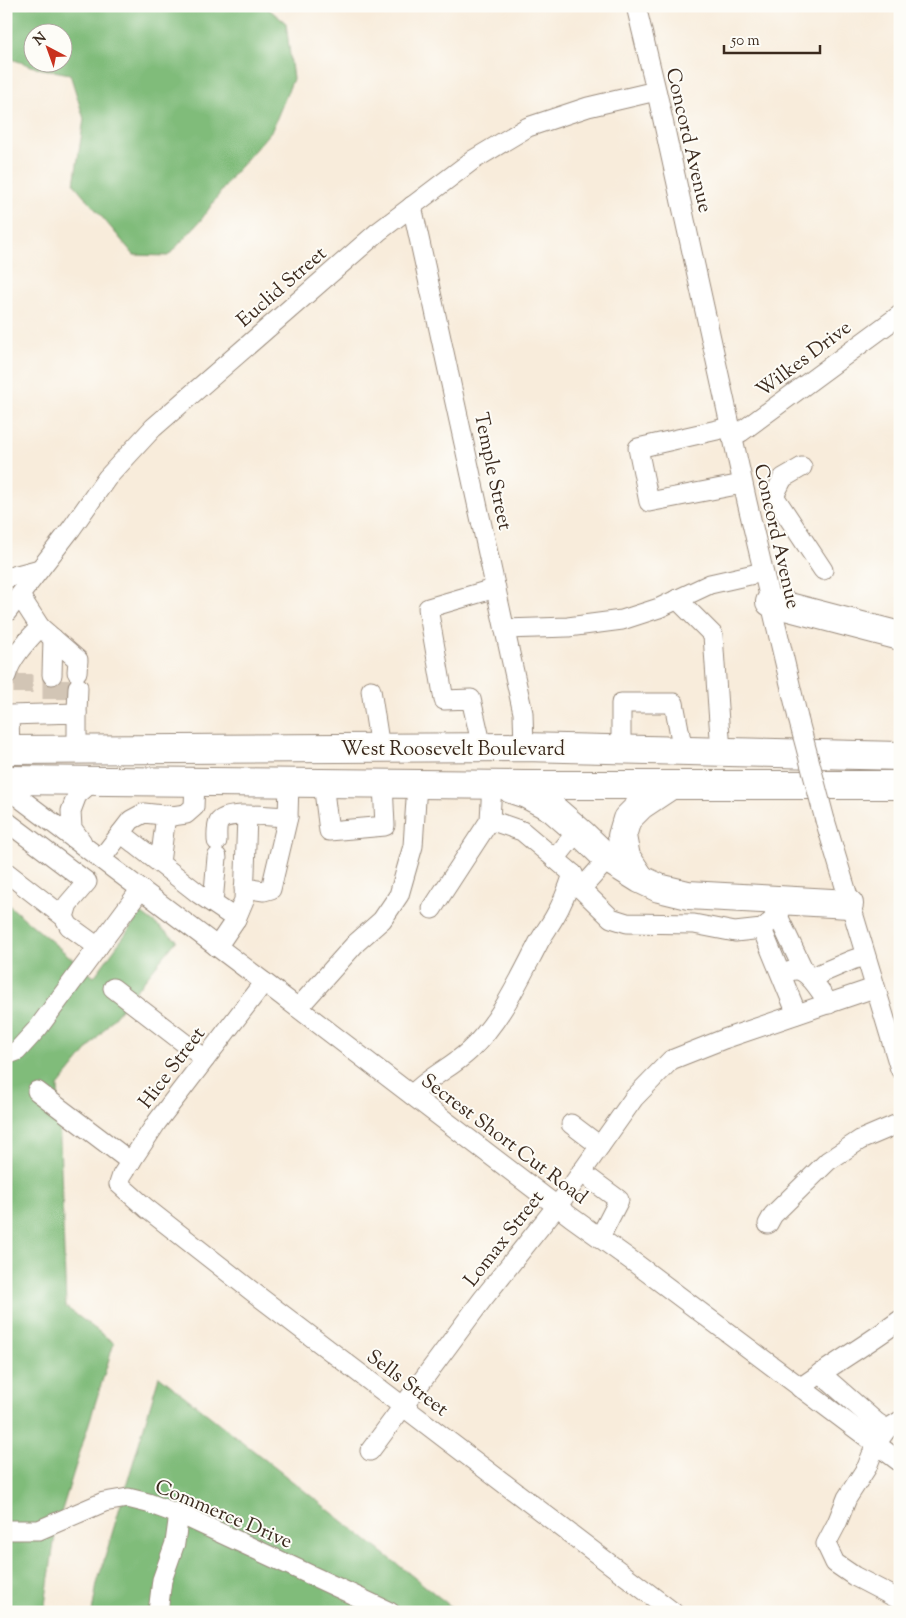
<svg xmlns="http://www.w3.org/2000/svg" width="906" height="1618" viewBox="0 0 906 1618" font-family="'Sorts Mill Goudy',serif">
<rect width="100%" height="100%" fill="#fdfcf7"/>
<filter id="ink" filterUnits="userSpaceOnUse"><feTurbulence type="fractalNoise" baseFrequency=".02" numOctaves="2"/><feDisplacementMap in="SourceGraphic" scale="10" xChannelSelector="R" yChannelSelector="G"/><feConvolveMatrix kernelMatrix="1 2 1 2 8 2 1 2 1" color-interpolation-filters="sRGB"/></filter>
<filter id="wash" filterUnits="userSpaceOnUse"><feTurbulence type="fractalNoise" baseFrequency=".0096" numOctaves="4" result="noise"/><feDisplacementMap in="SourceGraphic" scale="20" xChannelSelector="R" yChannelSelector="G"/><feGaussianBlur stdDeviation="1.12" result="paint"/><feColorMatrix in="noise" values="0 0 0 0 0 0 0 0 0 0 0 0 0 0 0 0 0 1.4 0 .05"/><feComposite in="paint" operator="in"/></filter>
<g filter="url(#wash)">
<rect width="100%" height="100%" fill="#f8ecdb"/>
<g fill="#80bc7a" stroke="#5e734c" fill-rule="evenodd">
<path d="M6 6H265L286 23 293 79 272 130 232 176 201 220 168 256 134 255 74 184 84 119 70 74 37 68 6 57ZM32 32H62V62H32Z"/>
<polygon points="6,903 94,977 141,913 177,940 58,1086 66,1307 114,1343 56,1529 44,1612 6,1612"/>
<polygon points="159,1376 458,1612 92,1612 97,1584"/>
</g>
</g>
<g filter="url(#ink)">
<g fill="none" stroke-linecap="round" stroke-linejoin="round">
<g stroke="#d2c5b5" stroke-width="19" stroke-dasharray="19 9" stroke-linecap="butt">
<polyline points="23,674 23,698"/>
<polyline points="52,699 52,675"/>
<polyline points="66,699 66,676"/>
</g>
<g stroke="#9a8b7c" stroke-width="21">
<g id="minor">
<polyline points="636,6 659,102 747,502 798,718"/>
<polyline points="412,206 523,713 524,747"/>
<polyline points="730,427 638,448 649,502 742,484"/>
<polyline points="732,437 741,432 900,315"/>
<polyline points="802,467 783,478 774,496 823,570"/>
<polyline points="6,578 40,569"/>
<polyline points="677,599 713,635 721,752"/>
<polyline points="6,613 71,529 107,478 153,428 378,232 473,160 528,127 588,107 656,91"/>
<polyline points="40,627 78,660 77,672"/>
<polyline points="505,629 568,627 622,620 659,608 710,584 763,572"/>
<polyline points="52,675 53,638"/>
<path d="M6 676C11 657 27 641 40 627L20 596"/>
<polyline points="371,690 380,748"/>
<polyline points="77,713 78,687"/>
<polyline points="482,747 471,699 444,700 428,608 496,588"/>
<polyline points="621,749 621,703 674,703 683,751"/>
<polyline points="10,751 9,715 77,713 77,751"/>
<polyline points="323,783 329,831 385,826 383,784"/>
<polyline points="6,791 17,796 264,982 571,1217 635,1263 900,1462"/>
<polyline points="490,820 522,831 573,874 578,886 611,918 627,923 694,924 735,932 762,929 779,915 784,900"/>
<polyline points="825,820 900,1069"/>
<polyline points="6,821 87,882 68,904 64,917"/>
<polyline points="121,833 199,894 236,919 244,900 247,816"/>
<path d="M217 841C217 836 216 827 219 822 226 810 274 817 288 817L289 783"/>
<polyline points="82,842 72,828 71,811 77,795 93,781"/>
<polyline points="101,859 131,820 144,813 172,816 186,814 194,807 195,782"/>
<polyline points="555,859 578,830"/>
<polyline points="160,863 166,815"/>
<polyline points="6,872 64,917 69,926 98,947"/>
<polyline points="244,888 264,891 271,889 288,817"/>
<polyline points="581,889 608,859"/>
<polyline points="213,903 217,857"/>
<polyline points="432,909 490,820 492,784"/>
<polyline points="778,916 805,973"/>
<polyline points="762,929 797,1014"/>
<polyline points="217,947 236,919"/>
<path d="M782 976C786 973 791 970 796 970 808 970 823 995 829 1004"/>
<polyline points="810,978 852,960 864,956"/>
<polyline points="264,982 157,1122 122,1175 119,1184 146,1208 262,1299 673,1612"/>
<polyline points="113,988 205,1059"/>
<polyline points="298,1008 356,943 382,920 399,895 413,846 417,784"/>
<polyline points="6,1055 17,1051 38,1028 141,889"/>
<polyline points="37,1091 131,1162"/>
<path d="M412 1095C428 1077 451 1068 469 1051 501 1021 519 980 539 942 544 933 550 925 555 916 563 903 568 889 573 874"/>
<polyline points="571,1124 600,1146"/>
<polyline points="581,1172 619,1200 600,1237"/>
<polyline points="768,1224 773,1215 828,1161 860,1140 900,1123"/>
<polyline points="820,1373 876,1422 887,1429"/>
<path d="M800 1388C833 1364 868 1344 900 1320"/>
<polyline points="900,1421 887,1429 876,1444 867,1467 847,1498 837,1523 826,1544 835,1563 854,1576 900,1600"/>
<polyline points="370,1451 482,1300 564,1197 634,1098 671,1060 724,1039 874,988"/>
<polyline points="6,1530 39,1530 104,1502 128,1498 148,1503 186,1517 390,1612"/>
<polyline points="158,1612 162,1580 175,1543 179,1514"/>
</g>
</g>
<g stroke="#9a8b7c" stroke-width="30">
<g id="highway">
<polyline points="770,602 900,636"/>
<polyline points="6,750 524,747 900,756"/>
<polyline points="6,780 524,785 900,785"/>
<polyline points="511,789 526,794 552,808 583,835 608,859 640,879 659,888 688,895 849,904"/>
<polyline points="640,878 626,857 622,836 627,819 641,805 671,785"/>
</g>
</g>
<use href="#minor" stroke="#fff" stroke-width="19"/>
<use href="#highway" stroke="#fff" stroke-width="28"/>
<g stroke="#9a8b7c" stroke-width="21" stroke-linecap="butt">
<polyline id="minor-bridge" points="798,718 825,820"/>
</g>
<use href="#minor-bridge" stroke="#fff" stroke-width="19"/>
</g>
</g>
<g text-anchor="middle" stroke-width="4" stroke-linejoin="round" paint-order="stroke">
<g font-size="20" fill="#3b2a1e" stroke="#fdfcf7">
<text transform="translate(690 140) rotate(77)" y="7">Concord Avenue</text>
<text transform="translate(281 286) rotate(-41)" y="7">Euclid Street</text>
<text transform="translate(803 358) rotate(-37)" y="7">Wilkes Drive</text>
<text transform="translate(494 471) rotate(78)" y="7">Temple Street</text>
<text transform="translate(778 536) rotate(77)" y="7">Concord Avenue</text>
<text x="453" y="755">West Roosevelt Boulevard</text>
<text transform="translate(171 1067) rotate(-53)" y="7">Hice Street</text>
<text transform="translate(505 1138) rotate(37)" y="7">Secrest Short Cut Road</text>
<text transform="translate(503 1238) rotate(-52)" y="7">Lomax Street</text>
<text transform="translate(408 1382) rotate(37)" y="7">Sells Street</text>
<text transform="translate(224 1513) rotate(23)" y="7">Commerce Drive</text>
</g>
</g>
<rect width="906" height="1618" fill="none" stroke="#fdfcf7" stroke-width="25"/>
<g transform="translate(48 48) rotate(319)"><circle r="24" fill="#fdfcf7" stroke="#afa8a0"/>
<path d="M0-4L9 19L0 12L-9 19Z" fill="#c8321e"/>
<text y="-8" font-size="14" font-weight="bold" text-anchor="middle" fill="#3b2a1e">N</text>
</g>
<path d="M724 45v8h96v-8" fill="none" stroke="#3b2a1e" stroke-width="2.5"/>
<text x="731" y="45" font-size="15" fill="#3b2a1e" stroke="#fdfcf7" stroke-width="4" paint-order="stroke">50 m</text>
</svg>
